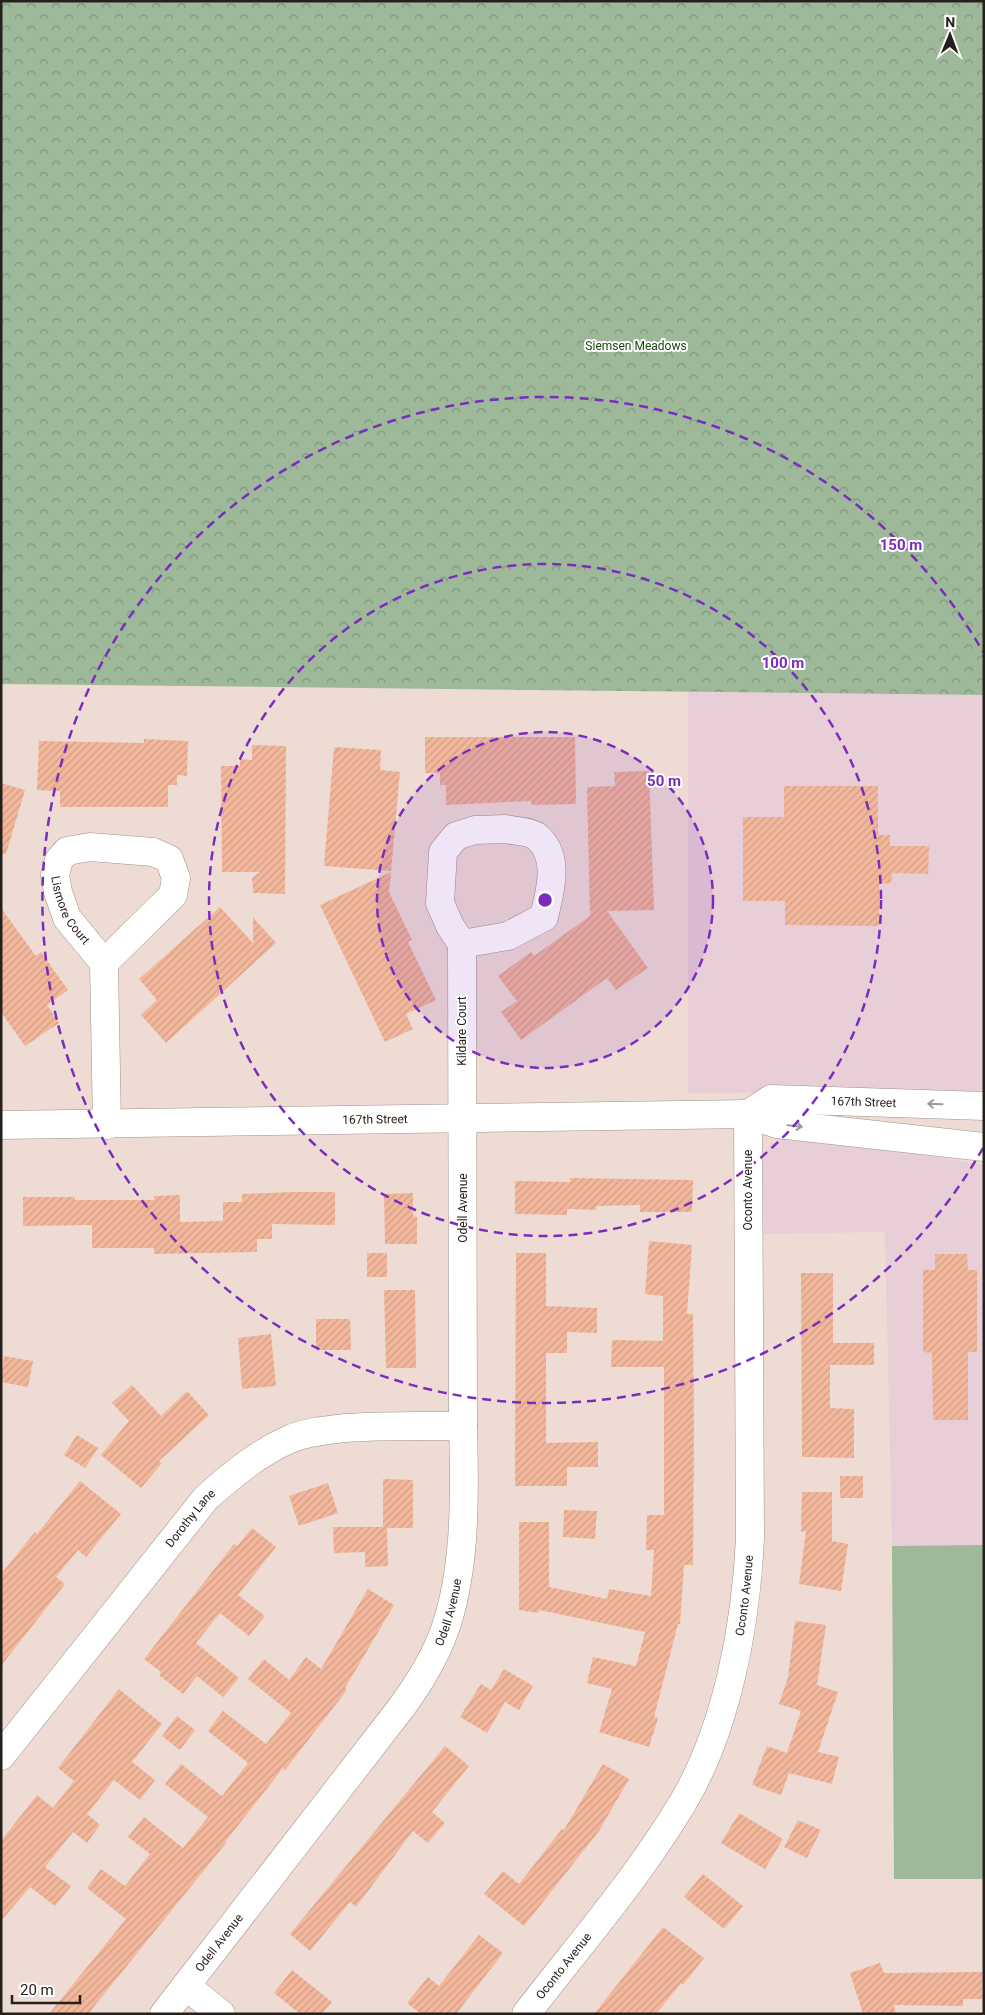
<svg xmlns="http://www.w3.org/2000/svg" width="985" height="2015" viewBox="0 0 985 2015" font-family="Roboto,sans-serif">
<defs>
<pattern id="park-crowns" width="20" height="18" patternUnits="userSpaceOnUse" patternTransform="scale(1.25)"><rect width="20" height="18" fill="#9db999"/><path d="M2 6a3 3 0 1 1 6 0M12 15a3 3 0 1 1 6 0" fill="none" stroke="#80967c"/></pattern>
<pattern id="building-hatch" width="6" height="6" patternUnits="userSpaceOnUse" patternTransform="scale(1.25)"><rect width="6" height="6" fill="#f3b79c"/><path d="M-1 1l2-2M0 6l6-6M5 7l2-2" fill="none" stroke="#d09d86"/></pattern>
</defs>
<rect width="100%" height="100%" fill="#eedcd4"/>
<g fill="#e8cfd7">
<polygon points="688,692 984,695 984,1088 977,1091 688,1093"/>
<polygon points="808,1135 984,1165 984,1545 892,1546 885,1232 759,1234 762,1157 768,1147 779,1138"/>
</g>
<polygon fill="#9db999" points="984,1545 984,1879 894,1879 892,1546"/>
<polygon fill="url(#park-crowns)" points="1,1 984,1 984,695 1,684"/>
<g fill="url(#building-hatch)">
<polygon points="425,737 575,737 576,804 532,805 531,801 446,805 446,785 440,785 440,773 425,773"/>
<polygon points="144,739 188,741 187,776 177,775 177,785 168,785 168,807 60,807 60,791 37,790 39,741 144,743"/>
<polygon points="252,745 286,746 285,894 253,893 252,878 260,872 222,872 221,766 240,766 240,759 252,760"/>
<polygon points="334,747 381,750 380,770 400,772 391,871 324,866"/>
<polygon points="649,771 654,910 607,911 648,968 616,990 607,978 521,1040 501,1012 517,1001 498,976 531,952 534,956 590,916 587,787 615,786 614,772"/>
<polygon points="1,783 25,790 6,854 1,854"/>
<polygon points="784,786 878,786 878,835 890,835 890,846 929,846 928,874 892,873 891,883 879,884 879,926 785,925 785,901 743,901 743,817 784,817"/>
<polygon points="391,872 389,892 412,940 408,942 436,1000 406,1014 413,1029 385,1042 320,905"/>
<polygon points="220,907 253,943 253,917 276,943 166,1043 141,1015 157,1000 139,979"/>
<polygon points="1,908 36,956 41,952 68,990 47,1005 59,1023 25,1046 1,1012"/>
<polygon points="570,1178 693,1180 692,1212 640,1212 640,1205 596,1206 596,1210 567,1209 567,1215 515,1214 515,1181 570,1182"/>
<polygon points="294,1192 335,1192 335,1225 272,1224 272,1239 257,1239 257,1252 154,1254 154,1248 92,1248 92,1225 23,1226 23,1197 75,1197 75,1200 154,1200 154,1196 180,1195 180,1222 223,1221 223,1202 242,1202 242,1194"/>
<polygon points="413,1193 413,1216 417,1217 417,1244 385,1244 384,1194"/>
<polygon points="649,1241 692,1245 687,1314 693,1314 694,1431 693,1565 684,1565 680,1624 678,1624 654,1717 658,1718 649,1747 599,1732 612,1689 587,1683 593,1657 636,1666 645,1632 539,1610 538,1613 519,1610 519,1522 549,1522 549,1587 607,1599 609,1589 651,1596 654,1550 646,1550 647,1515 664,1515 664,1367 611,1367 612,1340 663,1341 663,1296 645,1294"/>
<rect x="367" y="1253" width="20" height="24"/>
<polygon points="516,1253 546,1253 546,1306 597,1308 597,1333 567,1332 567,1353 546,1353 546,1443 598,1442 598,1467 567,1467 567,1486 515,1486"/>
<polygon points="935,1254 967,1254 968,1270 977,1270 977,1352 968,1352 968,1420 933,1420 932,1353 923,1352 923,1270 935,1270"/>
<polygon points="801,1273 833,1273 833,1343 874,1343 874,1365 830,1365 830,1408 854,1409 854,1458 802,1457"/>
<polygon points="384,1290 415,1290 416,1368 386,1368"/>
<polygon points="316,1319 350,1319 351,1350 316,1350"/>
<polygon points="271,1334 276,1386 242,1389 238,1338"/>
<polygon points="4,1356 33,1361 28,1387 1,1382"/>
<polygon points="132,1385 161,1416 187,1391 209,1415 159,1461 162,1463 141,1488 101,1455 129,1421 112,1403"/>
<polygon points="77,1435 98,1448 85,1468 64,1455"/>
<rect x="840" y="1476" width="23" height="22"/>
<polygon points="383,1479 413,1480 413,1528 387,1528 388,1566 365,1567 365,1552 334,1553 333,1527 383,1527"/>
<polygon points="80,1481 121,1514 86,1557 78,1550 56,1577 65,1584 1,1666 1,1574 35,1532 37,1534"/>
<polygon points="328,1483 338,1513 299,1526 289,1496"/>
<polygon points="802,1492 832,1492 832,1541 848,1544 841,1591 799,1584 806,1531 801,1532"/>
<polygon points="564,1510 597,1511 595,1539 563,1537"/>
<polygon points="252,1528 276,1547 238,1595 265,1616 249,1636 220,1613 196,1643 239,1678 223,1697 197,1676 183,1694 159,1675 161,1672 144,1659 234,1544 237,1546"/>
<polygon points="368,1589 394,1605 345,1688 347,1690 285,1770 283,1768 225,1842 226,1843 88,2014 49,2014 126,1919 87,1888 101,1869 125,1886 150,1854 128,1837 144,1817 183,1848 208,1817 165,1784 181,1764 222,1796 248,1763 208,1731 223,1711 266,1744 291,1713 248,1679 264,1659 289,1680 306,1657 321,1669"/>
<polygon points="795,1621 826,1625 817,1685 838,1692 818,1752 839,1757 832,1784 789,1773 781,1795 752,1785 767,1746 787,1753 801,1711 779,1704 788,1677"/>
<polygon points="504,1669 533,1686 519,1710 505,1702 487,1733 460,1717 481,1684 491,1690"/>
<polygon points="119,1689 162,1724 132,1762 155,1780 140,1800 114,1780 87,1814 100,1825 87,1843 73,1832 45,1867 71,1886 55,1906 30,1887 1,1921 1,1841 37,1795 53,1808 74,1781 58,1768"/>
<polygon points="177,1716 195,1730 180,1750 162,1736"/>
<polygon points="445,1746 469,1766 432,1812 445,1823 428,1843 413,1831 356,1907 350,1902 310,1951 290,1934"/>
<polygon points="603,1764 629,1779 599,1831 524,1926 484,1894 503,1871 519,1884 562,1829 564,1830"/>
<polygon points="739,1813 783,1839 765,1869 721,1843"/>
<polygon points="798,1820 821,1830 807,1858 784,1847"/>
<polygon points="703,1874 743,1906 724,1929 684,1897"/>
<polygon points="663,1927 704,1958 683,1985 681,1983 656,2014 594,2014"/>
<polygon points="479,1935 503,1953 456,2014 421,2014 407,2003 428,1977 439,1986"/>
<polygon points="880,1963 884,1973 982,1972 982,1999 963,1999 963,2006 894,2005 896,2014 863,2014 850,1973"/>
<polygon points="292,1970 332,2002 322,2014 300,2014 274,1993"/>
</g>
<g fill="none" stroke-linecap="round" stroke-linejoin="round">
<g stroke="#9f8f87" stroke-width="29">
<g id="minor">
<path d="M506 829C514 831 529 831 536 836 561 856 550 891 544 917L508 936 462 944 450 926 440 903 443 852 456 836 475 830Z"/>
<path id="s1" d="M104 963 173 895 176 878 169 859 153 852 90 847 67 851 59 860 55 875 58 892 67 918 104 963 107 1125"/>
<path id="s2" d="M748 1114 771 1099 984 1106"/>
<path id="s3" d="M1 1125 748 1114 777 1124 984 1147"/>
<path id="s4" d="M1 1756 206 1498C232 1475 258 1453 290 1439 306 1432 327 1430 345 1428 385 1425 424 1426 463 1426"/>
<polyline points="186,1986 221,2014"/>
<path id="s5" d="M164 2014 401 1708C415 1689 427 1670 437 1649 467 1585 465 1496 463 1426L462 944"/>
<path id="s6" d="M526 2014C579 1945 637 1879 682 1804 727 1729 746 1625 750 1538L748 1114"/>
</g>
</g>
<use href="#minor" stroke="#fff" stroke-width="28"/>
</g>
<defs><path id="oneway-shaft" d="M-6 0H5M1.5-3L5.5 0L1.5 3" fill="none" stroke-width="1.6" stroke-linecap="round" stroke-linejoin="round" transform="scale(1.25)"/></defs>
<g stroke="#9d9b99">
<use href="#oneway-shaft" transform="translate(935 1104) rotate(-178)"/>
<use href="#oneway-shaft" transform="translate(795 1126) rotate(6)"/>
</g>
<circle cx="545" cy="900" r="168" fill="#7b2cbf" fill-opacity=".12"/>
<g fill="none" stroke="#7b2cbf" stroke-width="2.5" stroke-dasharray="9 6">
<circle cx="545" cy="900" r="168"/>
<circle cx="545" cy="900" r="336"/>
<path d="M983 1148A503 503 0 1 1 983 652"/>
</g>
<g text-anchor="middle" stroke-width="4" stroke-linejoin="round" paint-order="stroke">
<g font-size="12" fill="#134a09" stroke="#fff">
<text x="636" y="350">Siemsen Meadows</text>
</g>
<g font-size="12" fill="#26201d" stroke="#fff">
<text dy="4" stroke="none"><textPath href="#s1" startOffset="305">Lismore Court</textPath></text>
<text transform="translate(462 1031) rotate(-90)" y="4">Kildare Court</text>
<text dy="4" stroke="none"><textPath href="#s2" startOffset="120">167th Street</textPath></text>
<text dy="4" stroke="none"><textPath href="#s3" startOffset="374">167th Street</textPath></text>
<text transform="translate(748 1190) rotate(-90)" y="4">Oconto Avenue</text>
<text transform="translate(463 1208) rotate(-90)" y="4">Odell Avenue</text>
<text dy="4" stroke="none"><textPath href="#s4" startOffset="304">Dorothy Lane</textPath></text>
<text dy="4" stroke="none"><textPath href="#s6" startOffset="481">Oconto Avenue</textPath></text>
<text dy="4" stroke="none"><textPath href="#s5" startOffset="495">Odell Avenue</textPath></text>
<text dy="4" stroke="none"><textPath href="#s5" startOffset="90">Odell Avenue</textPath></text>
<text dy="4" stroke="none"><textPath href="#s6" startOffset="61">Oconto Avenue</textPath></text>
</g>
</g>
<circle cx="545" cy="900" r="8" fill="#7b2cbf" stroke="#fff" stroke-width="2.5"/>
<g font-size="15" text-anchor="middle" font-weight="bold" fill="#7b2cbf" stroke="#fff" stroke-width="4" stroke-linejoin="round" paint-order="stroke">
<text x="901" y="550">150 m</text>
<text x="783" y="668">100 m</text>
<text x="664" y="786">50 m</text>
</g>
<rect width="985" height="2015" fill="none" stroke="#26201d" stroke-width="5"/>
<g transform="translate(950 35) rotate(1)" stroke="#ffffff" stroke-width="4" paint-order="stroke">
<path d="M0-4L9 19L0 12L-9 19Z" fill="#26201d"/>
<text y="-8" font-size="14" font-weight="bold" text-anchor="middle" fill="#26201d">N</text>
</g>
<path d="M12 1995v8h68v-8" fill="none" stroke="#26201d" stroke-width="2.5"/>
<text x="20" y="1995" font-size="15" fill="#26201d" stroke="#ffffff" stroke-width="4" paint-order="stroke">20 m</text>
</svg>
